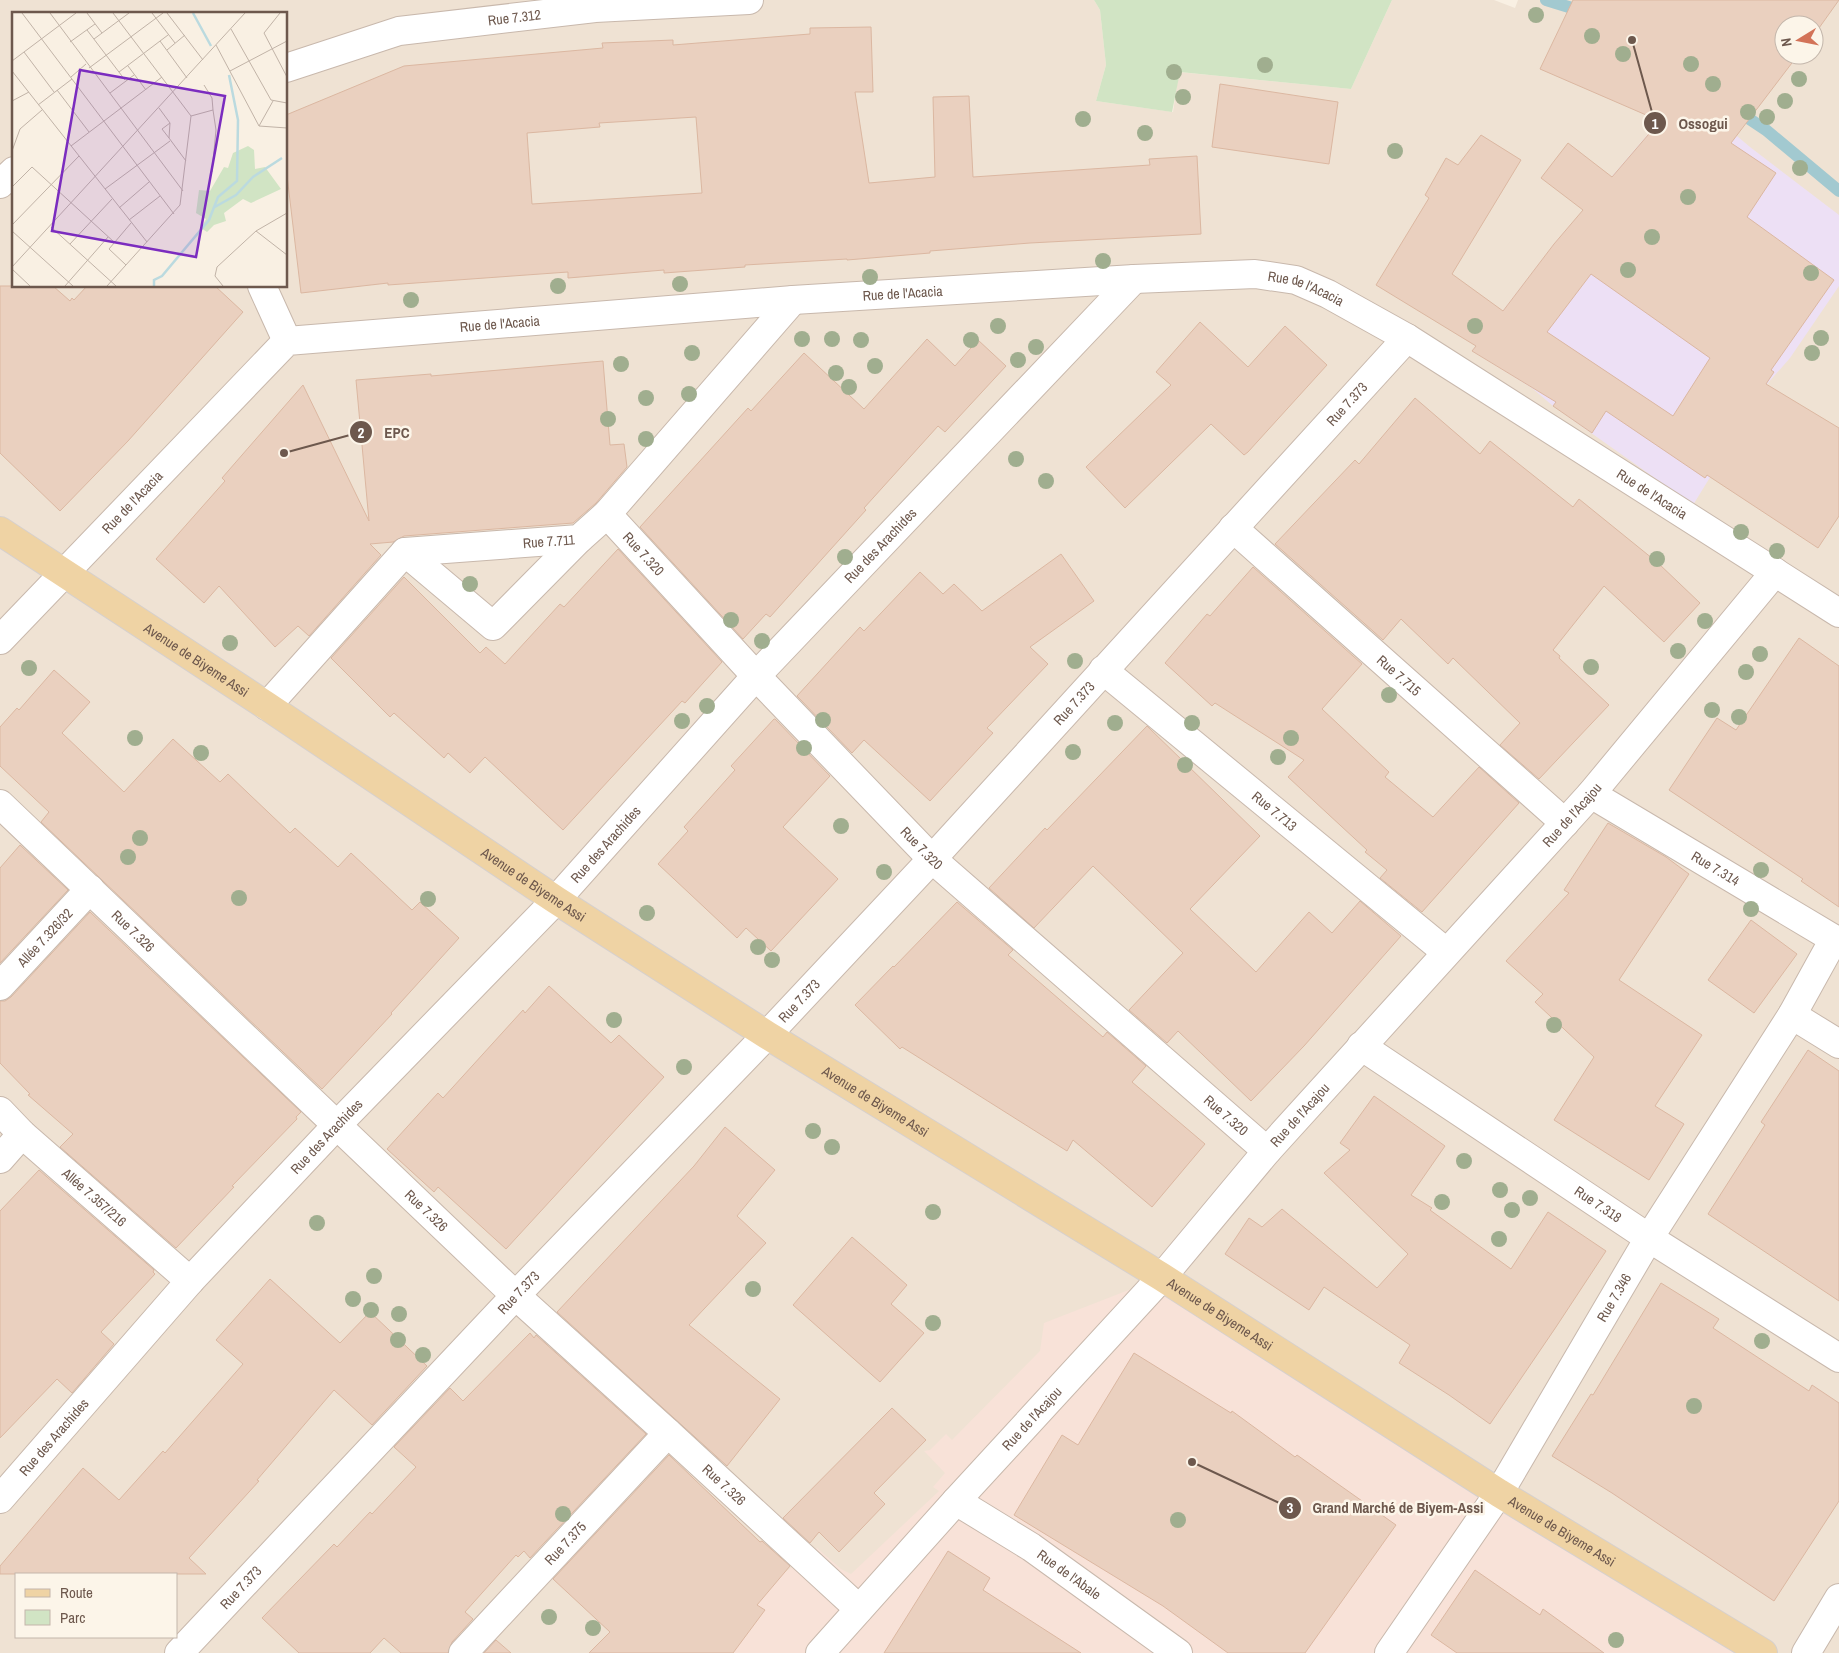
<svg xmlns="http://www.w3.org/2000/svg" width="1839" height="1653" viewBox="0 0 1839 1653" font-family="'Archivo Narrow',sans-serif">
<rect width="100%" height="100%" fill="#f9f0e3"/>
<path fill="#efe2d3" fill-rule="evenodd" d="M0 0H1094L1100 10 1106 65 1096 101 1173 112 1179 72 1351 89 1392 0H1494L1515 8 1518 0H1839V1653H0ZM14 14H286V286H14ZM1784 25H1814V55H1784ZM16 1574H176V1637H16Z"/>
<polygon fill="#f8e2d8" points="1162,1277 1763,1653 733,1653 765,1610 757,1605 783,1574 817,1548 841,1569 851,1574 939,1491 933,1487 945,1473 924,1451 930,1450 946,1434 952,1440 1040,1351 1044,1323"/>
<polygon fill="#ede0f5" points="1679,98 1693,99 1750,147 1839,215 1839,286 1790,358 1768,383 1693,505 1553,406 1532,388 1472,351 1554,244"/>
<polygon fill="#d1e4c4" points="1094,0 1392,0 1351,89 1180,72 1172,112 1096,101 1106,65 1100,10"/>
<g fill="none" stroke-linecap="round" stroke-linejoin="round">
<g stroke="#a2c9d0" stroke-width="12">
<polyline points="1546,0 1572,8 1583,14"/>
<polyline points="1736,110 1766,130 1839,191"/>
</g>
</g>
<g fill="#ead0bf" stroke="#dbb7a1" fill-rule="evenodd">
<path d="M1573 0H1839L1814 35V25H1784V55H1798L1731 143 1776 173 1747 217 1834 280 1771 370 1774 372 1766 384 1839 428V516L1818 548 1707 475 1705 478 1606 411 1592 433 1553 406 1556 402 1472 351 1476 346 1376 285 1429 198 1425 195 1446 158 1458 165 1481 135 1521 160 1452 274 1503 311 1554 244 1583 210 1541 178 1568 143 1612 177 1660 121 1540 69ZM1591 274 1710 358 1673 416 1547 332Z"/>
<path d="M871 27 873 92H855L869 183 935 177 933 97 969 96 973 177 1150 165 1149 159 1197 156 1201 234 1030 243 930 251V253L847 260V259L745 265V267L664 273V270L568 278V272L388 285V283L301 293 286 167V115L404 66 603 48 602 43 673 40V45L810 34V28ZM696 117 702 193 532 204 527 133 600 127 599 123Z"/>
<polygon points="1220,84 1338,102 1329,164 1212,147"/>
<polygon points="0,286 53,286 70,301 72,298 74,300 87,286 215,286 243,312 128,441 60,511 0,453"/>
<polygon points="1200,322 1248,367 1285,326 1327,365 1248,452 1244,455 1211,424 1125,508 1086,467 1171,385 1156,372"/>
<polygon points="927,339 955,366 978,340 1006,366 945,432 938,426 864,508 866,510 813,569 770,617 766,614 743,639 640,527 748,408 751,411 804,353 864,409"/>
<polygon points="603,361 610,445 624,444 627,467 596,503 573,523 404,536 393,542 370,544 381,555 309,636 298,626 275,647 219,586 204,603 156,559 225,481 222,478 303,385 369,521 356,380 431,374 431,376"/>
<polygon points="1415,398 1480,454 1490,441 1573,507 1579,499 1658,563 1700,603 1664,642 1604,586 1553,650 1560,656 1559,658 1609,705 1539,779 1500,745 1520,723 1453,658 1448,664 1401,619 1383,640 1275,544 1355,460 1359,464"/>
<polygon points="618,549 722,662 685,703 682,701 563,830 485,757 470,773 448,753 444,758 394,713 390,717 331,658 404,577 480,653 486,647 505,664 560,604 564,607"/>
<polygon points="1061,554 1094,601 1030,647 1048,664 987,728 993,733 930,801 864,740 852,753 797,696 860,627 864,631 920,572 943,594 954,584 982,611"/>
<polygon points="1253,567 1362,664 1322,709 1389,772 1385,777 1433,817 1479,767 1519,803 1422,912 1380,878 1387,870 1365,852 1367,850 1288,777 1304,760 1215,703 1212,706 1165,663 1207,614 1210,616"/>
<polygon points="1799,638 1839,666 1839,907 1801,881 1803,879 1669,790 1717,718 1736,730"/>
<polygon points="54,670 90,702 62,733 124,792 173,739 220,782 228,774 290,833 295,828 338,867 351,853 412,910 420,902 459,938 391,1013 392,1014 322,1089 41,822 49,812 0,766 0,727 17,708 19,710"/>
<polygon points="774,719 775,719 830,776 783,827 838,879 771,951 746,928 737,938 658,864 688,831 684,827 735,770 731,766"/>
<polygon points="1147,726 1260,836 1190,909 1256,972 1309,912 1332,933 1360,901 1401,936 1304,1046 1251,1101 1178,1031 1167,1043 1129,1010 1183,953 1093,866 1034,928 989,888 1045,828 1047,830"/>
<polygon points="1608,823 1666,857 1689,874 1619,980 1702,1035 1655,1106 1684,1124 1649,1180 1554,1120 1594,1057 1535,1002 1543,994 1506,961 1569,893 1564,890"/>
<polygon points="20,845 68,890 0,963 0,868"/>
<polygon points="957,902 1013,950 1008,955 1103,1037 1107,1032 1146,1066 1132,1082 1205,1144 1152,1207 1073,1140 1067,1151 902,1047 900,1049 855,1005 893,966 894,967"/>
<polygon points="90,912 301,1112 296,1117 297,1119 232,1186 234,1187 176,1248 60,1147 73,1134 28,1095 30,1094 0,1063 0,1001 5,1001 11,997"/>
<polygon points="1751,920 1797,954 1754,1013 1708,980"/>
<polygon points="549,986 611,1043 619,1035 664,1077 506,1249 438,1187 434,1192 387,1149 438,1093 443,1098 523,1010 525,1013"/>
<polygon points="1808,1050 1839,1071 1839,1301 1708,1214 1765,1125 1761,1122"/>
<polygon points="1374,1096 1445,1146 1411,1195 1432,1208 1430,1210 1511,1269 1548,1212 1606,1251 1556,1327 1490,1424 1449,1395 1399,1363 1410,1345 1324,1287 1309,1310 1225,1254 1249,1218 1262,1227 1282,1209 1377,1288 1408,1254 1324,1173 1350,1150 1340,1143"/>
<polygon points="725,1127 775,1170 737,1216 766,1243 689,1325 780,1399 727,1466 557,1312 694,1166"/>
<polygon points="39,1170 154,1270 153,1272 155,1274 101,1332 114,1344 72,1393 57,1379 0,1438 0,1211"/>
<polygon points="852,1237 907,1285 891,1304 924,1333 880,1382 793,1305"/>
<polygon points="270,1279 340,1343 370,1312 427,1366 372,1425 334,1390 257,1480 259,1481 189,1558 206,1574 0,1574 0,1566 83,1468 119,1500 163,1451 165,1453 243,1364 216,1340"/>
<polygon points="1661,1283 1719,1319 1713,1328 1809,1391 1812,1385 1839,1403 1839,1501 1774,1601 1612,1493 1552,1456 1591,1394 1593,1395"/>
<polygon points="530,1333 534,1338 536,1335 646,1434 530,1558 524,1551 518,1557 516,1555 465,1612 473,1619 452,1642 448,1653 401,1653 384,1638 370,1653 299,1653 262,1618 334,1544 337,1547 370,1512 372,1514 416,1467 394,1447 450,1388 463,1401"/>
<polygon points="1134,1353 1231,1413 1232,1411 1295,1457 1297,1455 1396,1525 1305,1653 1228,1653 1163,1606 1014,1515 1062,1435 1078,1445"/>
<polygon points="892,1408 926,1440 874,1493 885,1504 839,1552 819,1532 810,1543 783,1518"/>
<polygon points="669,1455 760,1542 762,1541 790,1566 757,1605 765,1610 733,1653 589,1653 610,1632 553,1579"/>
<polygon points="948,1551 990,1578 983,1590 1081,1653 884,1653"/>
<polygon points="1475,1570 1540,1615 1543,1609 1604,1653 1457,1653 1431,1635"/>
<polygon points="496,1640 511,1653 484,1653"/>
</g>
<g fill="none" stroke-linecap="round" stroke-linejoin="round">
<g stroke="#c8b8ac" stroke-width="30">
<g id="street">
<path id="s1" d="M286 68 399 31 595 8 749 0"/>
<polyline points="0,184 14,171"/>
<polyline points="262,286 287,341"/>
<path id="s2" d="M607 514 756 676 932 859 1267 1151"/>
<path id="s3" d="M1233 528 1565 823"/>
<polyline points="405,552 493,626 579,539"/>
<path id="s4" d="M0 640 287 341 793 300 1134 279 1255 274 1296 280 1328 294 1407 338 1839 613"/>
<path id="s5" d="M1103 670 1446 952"/>
<path id="s6" d="M267 706 405 552 579 539 607 514 793 300"/>
<path id="s7" d="M1591 794 1839 942"/>
<path id="s8" d="M0 804 515 1295 668 1433 859 1609"/>
<path id="s9" d="M0 986 90 889"/>
<polyline points="1792,1015 1839,1044"/>
<path id="s10" d="M1361 1046 1649 1238 1839 1358"/>
<path id="s11" d="M0 1111 22 1134 190 1281"/>
<polyline points="0,1159 22,1134"/>
<path id="s12" d="M0 1499 190 1281 337 1125 556 900 756 676 1134 279"/>
<path id="s13" d="M956 1501 1031 1547 1178 1653"/>
<path id="s14" d="M179 1653 515 1296 767 1035 932 859 1407 338"/>
<path id="s15" d="M463 1653 668 1433"/>
<path id="s16" d="M820 1653 956 1501 1162 1277 1267 1151 1591 794 1775 572"/>
<path id="s17" d="M1389 1653 1499 1493 1649 1238 1792 1015 1834 939"/>
<polyline points="1806,1653 1839,1598"/>
</g>
</g>
<g stroke="#d6d0cd" stroke-width="30">
<g id="primary">
<path id="s18" d="M0 531 267 706 556 900 767 1035 1162 1277 1499 1493 1763 1653"/>
</g>
</g>
<use href="#street" stroke="#fff" stroke-width="28"/>
<use href="#primary" stroke="#efd3a4" stroke-width="28"/>
</g>
<g fill="#a0ae8f">
<circle cx="1536" cy="15" r="8"/>
<circle cx="1592" cy="36" r="8"/>
<circle cx="1623" cy="54" r="8"/>
<circle cx="1691" cy="64" r="8"/>
<circle cx="1265" cy="65" r="8"/>
<circle cx="1174" cy="72" r="8"/>
<circle cx="1799" cy="79" r="8"/>
<circle cx="1713" cy="84" r="8"/>
<circle cx="1183" cy="97" r="8"/>
<circle cx="1785" cy="101" r="8"/>
<circle cx="1748" cy="112" r="8"/>
<circle cx="1767" cy="117" r="8"/>
<circle cx="1083" cy="119" r="8"/>
<circle cx="1145" cy="133" r="8"/>
<circle cx="1395" cy="151" r="8"/>
<circle cx="1800" cy="168" r="8"/>
<circle cx="1688" cy="197" r="8"/>
<circle cx="1652" cy="237" r="8"/>
<circle cx="1103" cy="261" r="8"/>
<circle cx="1628" cy="270" r="8"/>
<circle cx="1811" cy="273" r="8"/>
<circle cx="870" cy="277" r="8"/>
<circle cx="680" cy="284" r="8"/>
<circle cx="558" cy="286" r="8"/>
<circle cx="411" cy="300" r="8"/>
<circle cx="998" cy="326" r="8"/>
<circle cx="1475" cy="326" r="8"/>
<circle cx="1821" cy="338" r="8"/>
<circle cx="802" cy="339" r="8"/>
<circle cx="832" cy="339" r="8"/>
<circle cx="861" cy="340" r="8"/>
<circle cx="971" cy="340" r="8"/>
<circle cx="1036" cy="347" r="8"/>
<circle cx="692" cy="353" r="8"/>
<circle cx="1812" cy="353" r="8"/>
<circle cx="1018" cy="360" r="8"/>
<circle cx="621" cy="364" r="8"/>
<circle cx="875" cy="366" r="8"/>
<circle cx="836" cy="373" r="8"/>
<circle cx="849" cy="387" r="8"/>
<circle cx="689" cy="394" r="8"/>
<circle cx="646" cy="398" r="8"/>
<circle cx="608" cy="419" r="8"/>
<circle cx="646" cy="439" r="8"/>
<circle cx="1016" cy="459" r="8"/>
<circle cx="1046" cy="481" r="8"/>
<circle cx="1741" cy="532" r="8"/>
<circle cx="1777" cy="551" r="8"/>
<circle cx="845" cy="557" r="8"/>
<circle cx="1657" cy="559" r="8"/>
<circle cx="470" cy="584" r="8"/>
<circle cx="731" cy="620" r="8"/>
<circle cx="1705" cy="621" r="8"/>
<circle cx="762" cy="641" r="8"/>
<circle cx="230" cy="643" r="8"/>
<circle cx="1678" cy="651" r="8"/>
<circle cx="1760" cy="654" r="8"/>
<circle cx="1075" cy="661" r="8"/>
<circle cx="1591" cy="667" r="8"/>
<circle cx="29" cy="668" r="8"/>
<circle cx="1746" cy="672" r="8"/>
<circle cx="1389" cy="695" r="8"/>
<circle cx="707" cy="706" r="8"/>
<circle cx="1712" cy="710" r="8"/>
<circle cx="1739" cy="717" r="8"/>
<circle cx="823" cy="720" r="8"/>
<circle cx="682" cy="721" r="8"/>
<circle cx="1115" cy="723" r="8"/>
<circle cx="1192" cy="723" r="8"/>
<circle cx="135" cy="738" r="8"/>
<circle cx="1291" cy="738" r="8"/>
<circle cx="804" cy="748" r="8"/>
<circle cx="1073" cy="752" r="8"/>
<circle cx="201" cy="753" r="8"/>
<circle cx="1278" cy="757" r="8"/>
<circle cx="1185" cy="765" r="8"/>
<circle cx="841" cy="826" r="8"/>
<circle cx="140" cy="838" r="8"/>
<circle cx="128" cy="857" r="8"/>
<circle cx="1761" cy="870" r="8"/>
<circle cx="884" cy="872" r="8"/>
<circle cx="239" cy="898" r="8"/>
<circle cx="428" cy="899" r="8"/>
<circle cx="1751" cy="909" r="8"/>
<circle cx="647" cy="913" r="8"/>
<circle cx="758" cy="947" r="8"/>
<circle cx="772" cy="960" r="8"/>
<circle cx="614" cy="1020" r="8"/>
<circle cx="1554" cy="1025" r="8"/>
<circle cx="684" cy="1067" r="8"/>
<circle cx="813" cy="1131" r="8"/>
<circle cx="832" cy="1147" r="8"/>
<circle cx="1464" cy="1161" r="8"/>
<circle cx="1500" cy="1190" r="8"/>
<circle cx="1530" cy="1198" r="8"/>
<circle cx="1442" cy="1202" r="8"/>
<circle cx="1512" cy="1210" r="8"/>
<circle cx="933" cy="1212" r="8"/>
<circle cx="317" cy="1223" r="8"/>
<circle cx="1499" cy="1239" r="8"/>
<circle cx="374" cy="1276" r="8"/>
<circle cx="753" cy="1289" r="8"/>
<circle cx="353" cy="1299" r="8"/>
<circle cx="371" cy="1310" r="8"/>
<circle cx="399" cy="1314" r="8"/>
<circle cx="933" cy="1323" r="8"/>
<circle cx="398" cy="1340" r="8"/>
<circle cx="1762" cy="1341" r="8"/>
<circle cx="423" cy="1355" r="8"/>
<circle cx="1694" cy="1406" r="8"/>
<circle cx="563" cy="1514" r="8"/>
<circle cx="1178" cy="1520" r="8"/>
<circle cx="549" cy="1617" r="8"/>
<circle cx="593" cy="1628" r="8"/>
<circle cx="1616" cy="1640" r="8"/>
</g>
<g text-anchor="middle" stroke-width="5" stroke-linejoin="round" paint-order="stroke">
<g font-size="14" fill="#6d584d" stroke="#fcf5e9">
<text dy="5" stroke="none"><textPath href="#s1" startOffset="235">Rue 7.312</textPath></text>
<text dy="5" stroke="none"><textPath href="#s4" startOffset="1438">Rue de l'Acacia</textPath></text>
<text dy="5" stroke="none"><textPath href="#s4" startOffset="1032">Rue de l'Acacia</textPath></text>
<text dy="5" stroke="none"><textPath href="#s4" startOffset="628">Rue de l'Acacia</textPath></text>
<text dy="5" stroke="none"><textPath href="#s14" startOffset="1710">Rue 7.373</textPath></text>
<text dy="5" stroke="none"><textPath href="#s4" startOffset="1842">Rue de l'Acacia</textPath></text>
<text dy="5" stroke="none"><textPath href="#s4" startOffset="191">Rue de l'Acacia</textPath></text>
<text dy="5" stroke="none"><textPath href="#s6" startOffset="351">Rue 7.711</textPath></text>
<text dy="5" stroke="none"><textPath href="#s12" startOffset="1298">Rue des Arachides</textPath></text>
<text dy="5" stroke="none"><textPath href="#s2" startOffset="54">Rue 7.320</textPath></text>
<text dy="5" stroke="none"><textPath href="#s18" startOffset="235">Avenue de Biyeme Assi</textPath></text>
<text dy="5" stroke="none"><textPath href="#s3" startOffset="222">Rue 7.715</textPath></text>
<text dy="5" stroke="none"><textPath href="#s14" startOffset="1305">Rue 7.373</textPath></text>
<text dy="5" stroke="none"><textPath href="#s5" startOffset="222">Rue 7.713</textPath></text>
<text dy="5" stroke="none"><textPath href="#s16" startOffset="1126">Rue de l'Acajou</textPath></text>
<text dy="5" stroke="none"><textPath href="#s12" startOffset="892">Rue des Arachides</textPath></text>
<text dy="5" stroke="none"><textPath href="#s2" startOffset="459">Rue 7.320</textPath></text>
<text dy="5" stroke="none"><textPath href="#s7" startOffset="145">Rue 7.314</textPath></text>
<text dy="5" stroke="none"><textPath href="#s18" startOffset="640">Avenue de Biyeme Assi</textPath></text>
<text dy="5" stroke="none"><textPath href="#s8" startOffset="184">Rue 7.326</textPath></text>
<text dy="5" stroke="none"><textPath href="#s9" startOffset="66">Allée 7.326/32</textPath></text>
<text dy="5" stroke="none"><textPath href="#s14" startOffset="900">Rue 7.373</textPath></text>
<text dy="5" stroke="none"><textPath href="#s18" startOffset="1045">Avenue de Biyeme Assi</textPath></text>
<text dy="5" stroke="none"><textPath href="#s16" startOffset="721">Rue de l'Acajou</textPath></text>
<text dy="5" stroke="none"><textPath href="#s2" startOffset="864">Rue 7.320</textPath></text>
<text dy="5" stroke="none"><textPath href="#s12" startOffset="488">Rue des Arachides</textPath></text>
<text dy="5" stroke="none"><textPath href="#s11" startOffset="128">Allée 7.357/216</textPath></text>
<text dy="5" stroke="none"><textPath href="#s10" startOffset="285">Rue 7.318</textPath></text>
<text dy="5" stroke="none"><textPath href="#s8" startOffset="589">Rue 7.326</textPath></text>
<text dy="5" stroke="none"><textPath href="#s14" startOffset="495">Rue 7.373</textPath></text>
<text dy="5" stroke="none"><textPath href="#s17" startOffset="421">Rue 7.346</textPath></text>
<text dy="5" stroke="none"><textPath href="#s18" startOffset="1450">Avenue de Biyeme Assi</textPath></text>
<text dy="5" stroke="none"><textPath href="#s16" startOffset="316">Rue de l'Acajou</textPath></text>
<text dy="5" stroke="none"><textPath href="#s12" startOffset="82">Rue des Arachides</textPath></text>
<text dy="5" stroke="none"><textPath href="#s8" startOffset="994">Rue 7.326</textPath></text>
<text dy="5" stroke="none"><textPath href="#s18" startOffset="1855">Avenue de Biyeme Assi</textPath></text>
<text dy="5" stroke="none"><textPath href="#s15" startOffset="150">Rue 7.375</textPath></text>
<text dy="5" stroke="none"><textPath href="#s13" startOffset="135">Rue de l'Abale</textPath></text>
<text dy="5" stroke="none"><textPath href="#s14" startOffset="90">Rue 7.373</textPath></text>
</g>
</g>
<g transform="translate(12 12)">
<rect width="275" height="275" fill="#f9f0e3"/>
<path d="M236 134 242 138 243 157 253 155 269 177 239 191 231 187 212 201 214 209 202 213 195 220 189 216 194 207 184 201 187 178 198 179 212 155 216 156 221 141Z" fill="#d1e4c4"/>
<path fill="none" stroke="#bbdadf" stroke-width="2.5" d="M181 1 199 34M201 196 224 183 241 165 270 146M142 274V268L150 264 197 208 206 185 225 169 226 108 217 63"/>
<path fill="none" stroke="#c1b3a7" stroke-width="1" d="M10 1 162 202M38 1 171 179M75 1 90 21M140 1 163 31M155 1 191 48M268 1 252 21 275 65M219 17 259 88 275 91M75 18 113 68M82 27 117 1M148 29 175 66M58 30 83 12M204 33 247 114 275 116M155 38 173 23M12 40 42 80M0 49 64 1M116 54 134 78M77 56 151 1M0 59 135 230M218 59 275 29M107 60 156 23M59 65 74 52M192 73 200 86 201 98M45 78 77 120M98 81 122 63M0 89 17 80M26 93 60 67M147 96 158 111 157 126 174 149M179 104 201 98 204 118 200 160M247 114 261 89M157 126 150 117 158 111M59 134 150 65M0 139 8 117 30 98M0 175 20 155 102 230M93 177 158 129M107 196 137 170M117 208 148 184M0 213 67 144M39 215 104 274M0 219 61 274M244 219 275 243M58 232 100 187M114 253 97 237 119 211M0 255 233 1M0 257 18 274M53 274 96 225M95 274 168 193 179 104 101 1M211 274 203 264 205 255 244 219 275 201"/>
<path fill="#7b2cbf" fill-opacity="0.15" stroke="#7b2cbf" stroke-width="2.5" d="M68 58 213 84 184 245 40 219Z"/>
<rect width="275" height="275" fill="none" stroke="#6d584d" stroke-width="2.5"/>
</g>
<path fill="none" stroke="#6d584d" stroke-width="2" d="M1632 40L1655 123M284 453L361 432M1192 1462L1290 1508"/>
<g fill="#6d584d" stroke="#fcf5e9" stroke-width="2">
<circle cx="1632" cy="40" r="5"/>
<circle cx="284" cy="453" r="5"/>
<circle cx="1192" cy="1462" r="5"/>
<circle cx="1655" cy="123" r="12"/>
<circle cx="361" cy="432" r="12"/>
<circle cx="1290" cy="1508" r="12"/>
</g>
<g font-size="15" text-anchor="middle" font-weight="bold" fill="#fff">
<text x="1655" y="129">1</text>
<text x="361" y="438">2</text>
<text x="1290" y="1513">3</text>
</g>
<g font-size="15" text-anchor="middle" font-weight="bold" fill="#6d584d" stroke="#fcf5e9" stroke-width="5" stroke-linejoin="round" paint-order="stroke">
<text x="1703" y="129">Ossogui</text>
<text x="397" y="438">EPC</text>
<text x="1398" y="1513">Grand Marché de Biyem-Assi</text>
</g>
<rect x="15" y="1573" width="162" height="65" fill="#fcf5e9" stroke="#c3b6ab"/>
<rect x="25" y="1589" width="25" height="8" fill="#efd3a4" stroke="#c3b6ab"/>
<text x="60" y="1598" font-size="15" fill="#6d584d">Route</text>
<rect x="25" y="1610" width="25" height="15" fill="#d1e4c4" stroke="#c3b6ab"/>
<text x="60" y="1623" font-size="15" fill="#6d584d">Parc</text>
<g transform="translate(1799 40) rotate(260)"><circle r="24" fill="#fcf5e9" stroke="#c3b6ab"/>
<path d="M0-4L9 19L0 12L-9 19Z" fill="#d37358"/>
<text y="-8" font-size="14" font-weight="bold" text-anchor="middle" fill="#6d584d">N</text>
</g>
</svg>
